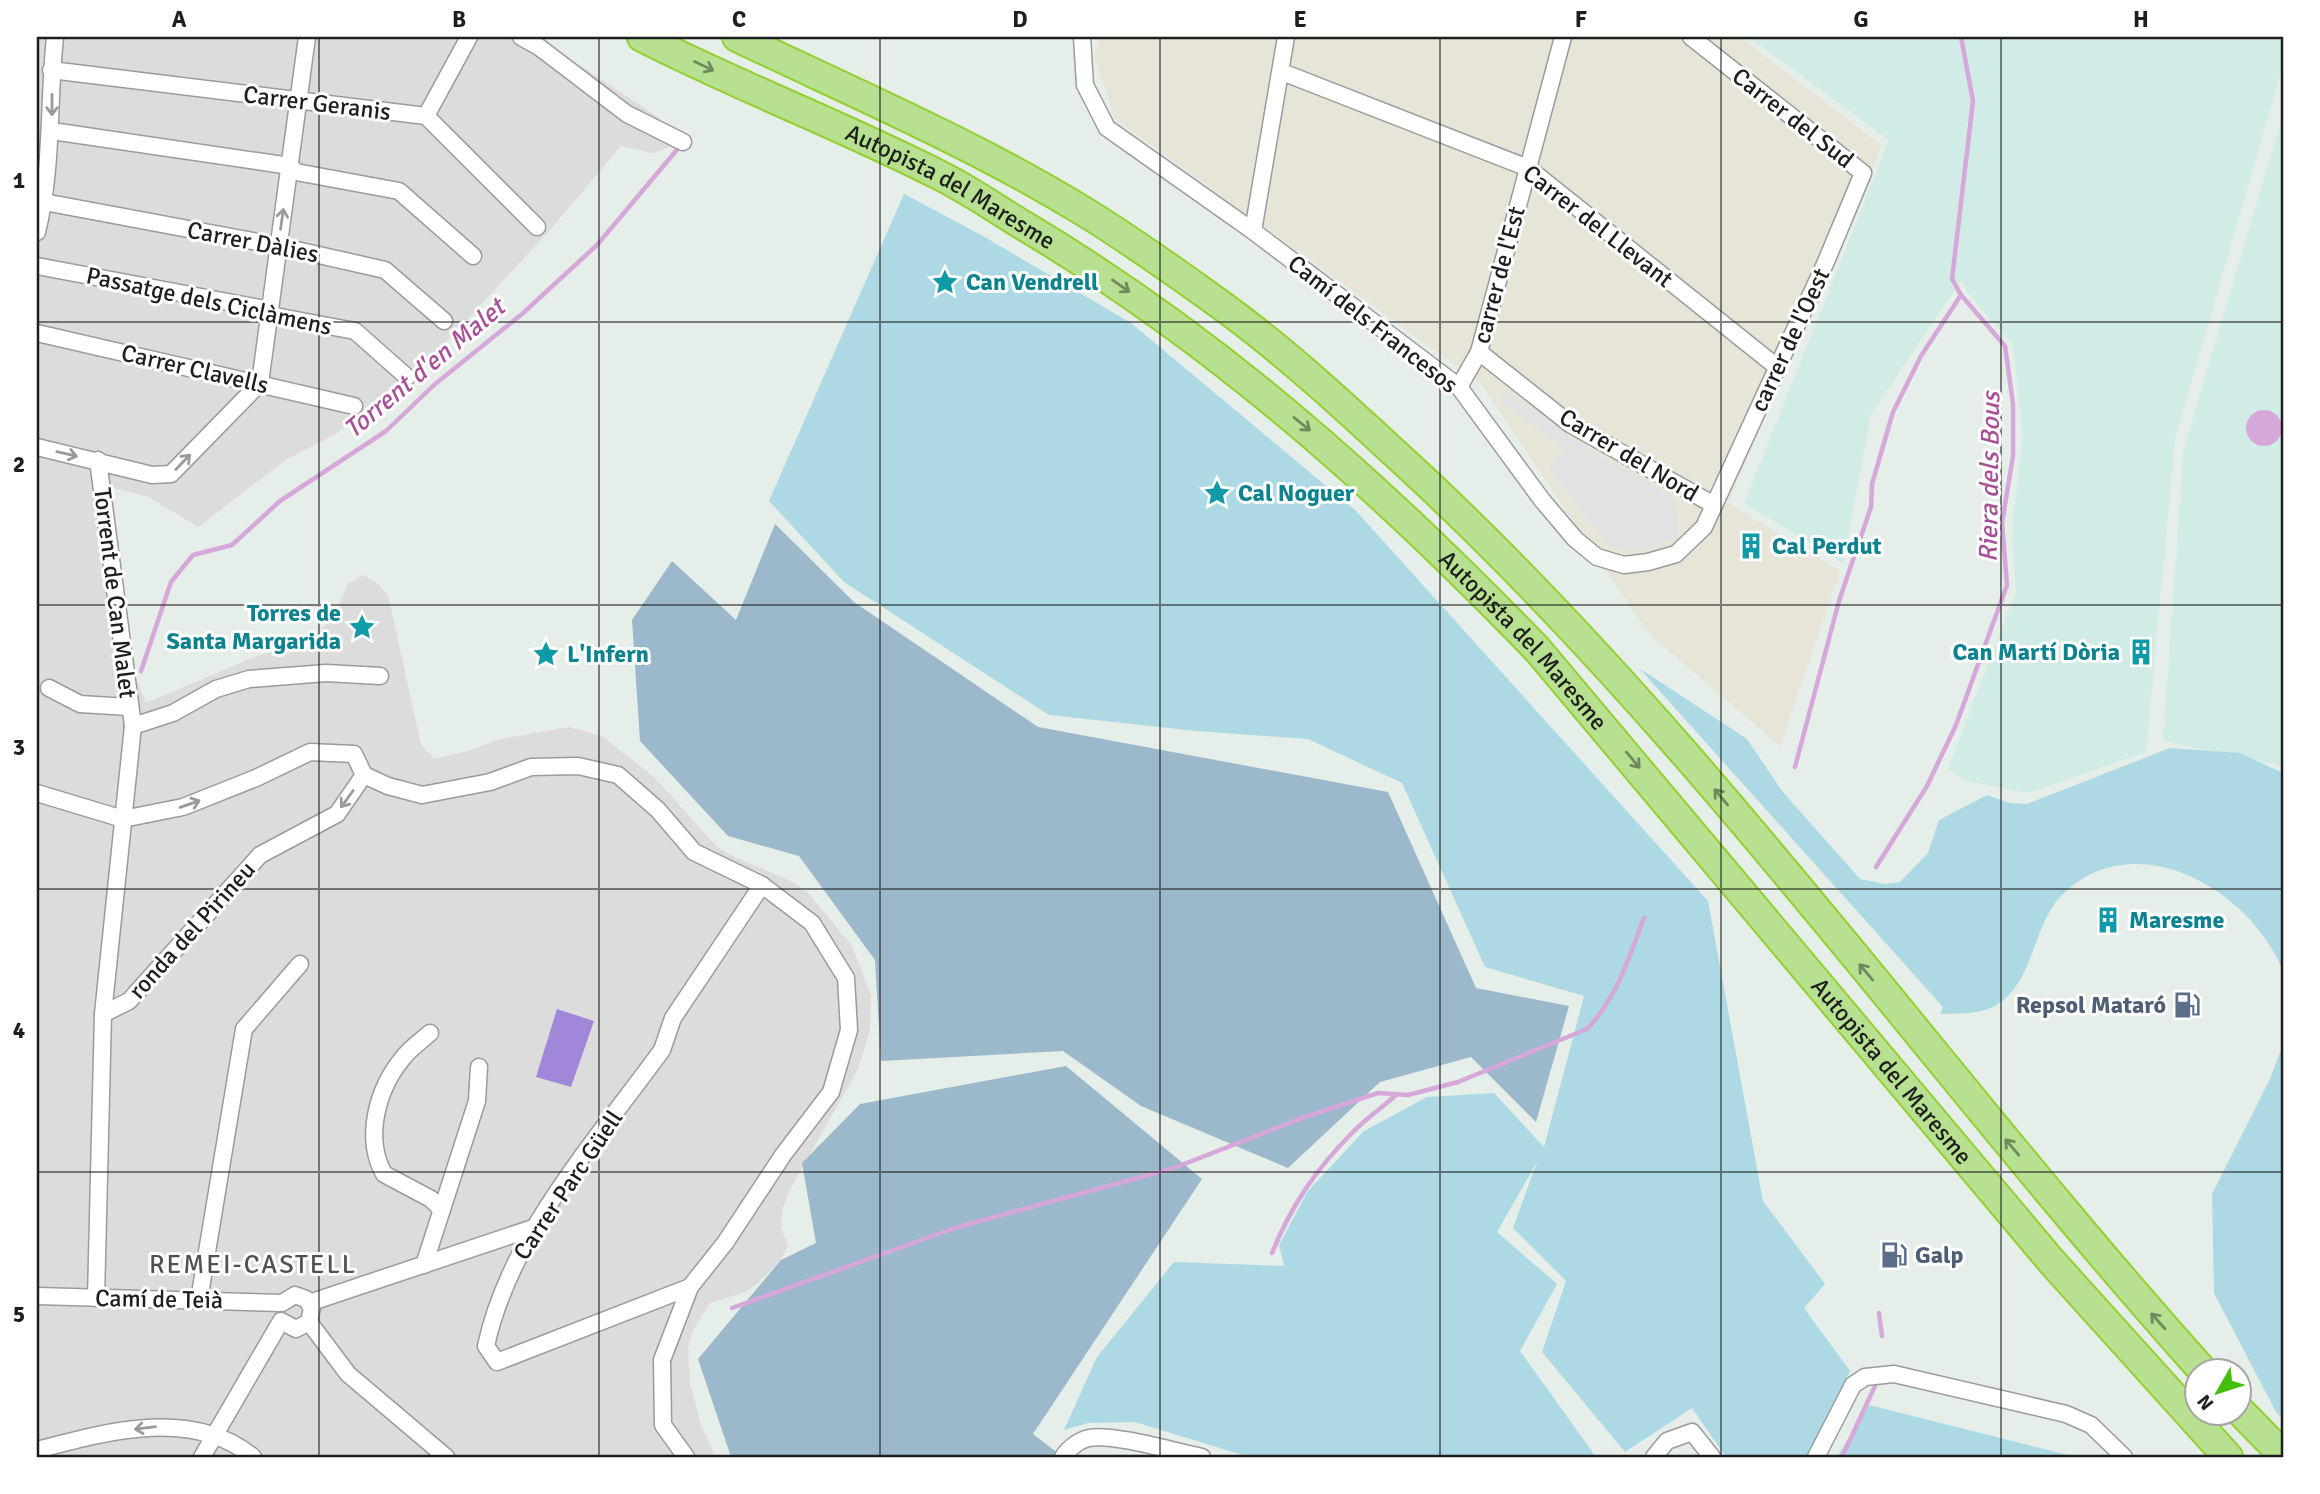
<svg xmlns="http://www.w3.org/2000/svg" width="2320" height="1494" viewBox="0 0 2320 1494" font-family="Signika,sans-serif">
<rect width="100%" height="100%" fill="#e5eee8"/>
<polygon fill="#dbdcdb" points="40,37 537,37 658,117 670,130 670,147 653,153 621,146 549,231 439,350 336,434 287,459 198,527 149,497 114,488 112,501 125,650 146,703 257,656 307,643 333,618 348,584 363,575 377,583 388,595 421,745 434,759 468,751 501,739 569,727 602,736 655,778 716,846 730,855 795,883 809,894 852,946 871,995 870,1030 858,1069 788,1193 782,1211 781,1228 788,1246 781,1260 758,1283 745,1292 710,1303 692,1332 688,1349 690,1383 701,1425 716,1457 37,1457 37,72"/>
<polygon fill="#e7e5d7" points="1100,37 1740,37 1882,146 1728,503 1840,571 1780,746 1649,634 1481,384 1115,119 1094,56"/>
<g fill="#d1ece6">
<polygon points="1749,37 2283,37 2283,65 2175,439 2146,752 2028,793 1967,781 1948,769 2016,592 2012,527 2023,436 2013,345 1966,291 1962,279 1871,414 1843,563 1744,503 1889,140"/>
<polygon points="2283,115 2283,766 2163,741 2184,448"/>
</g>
<g fill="#add9e5">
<polygon points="904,194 983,236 1131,323 1356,511 1708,901 1763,1201 1825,1284 1804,1308 1850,1371 1807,1457 1726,1457 1692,1408 1625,1452 1542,1352 1566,1281 1513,1228 1537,1162 1497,1232 1557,1284 1520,1351 1596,1457 1249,1457 1135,1422 1088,1423 1064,1430 1097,1357 1174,1262 1284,1266 1279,1245 1308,1191 1364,1131 1427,1097 1494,1093 1544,1147 1584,996 1485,967 1402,783 1308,739 1196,731 1049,715 844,582 769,501"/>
<path d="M1639 668 1747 739 1782 791 1860 879 1884 884 1900 882 1928 853 1939 820 1987 795 2009 803 2027 804 2170 748 2240 753 2283 773V971C2252 892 2138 823 2064 893 2033 922 2036 975 2001 1002 1984 1015 1960 1013 1940 1014L1943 1007Z"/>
<polygon points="2283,1045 2283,1419 2276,1412 2214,1293 2212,1194 2269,1081"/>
<polygon points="1869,1405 2076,1457 1837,1457"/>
</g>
<g fill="#9cb8cb">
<polygon points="775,524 854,602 1038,727 1388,792 1476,988 1569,1006 1536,1122 1471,1057 1380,1082 1288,1168 1141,1106 1063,1051 881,1061 875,960 799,856 728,836 640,741 632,620 672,561 736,620"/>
<polygon points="1066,1066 1202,1179 1033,1434 1063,1457 731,1457 698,1359 781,1260 816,1243 802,1163 860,1104"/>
</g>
<polygon fill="#a187d9" points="557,1009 594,1021 571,1087 536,1077"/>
<polygon fill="#e2e2e2" points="1508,390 1571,439 1676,499 1678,535 1645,550 1618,549 1605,541 1548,467 1565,449 1499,401"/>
<circle fill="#d6a7d9" cx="2264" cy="428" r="18"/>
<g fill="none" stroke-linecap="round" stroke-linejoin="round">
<g stroke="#d6a7d9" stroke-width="4.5">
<polyline points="141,671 171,582 193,555 232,545 280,501 386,431 434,385 522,314 597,245 681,145"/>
<polyline points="1795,767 1839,601 1871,507 1872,484 1893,412 1921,356 1961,295"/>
<polyline points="1876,867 1927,786 1956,725 2007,585 2002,523 2013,456 2013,404 2005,346 1961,295 1952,279 1973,101 1961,37"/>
<path d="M1272 1253C1291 1206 1316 1169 1352 1133 1365 1119 1382 1108 1397 1094"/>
<path d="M732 1308 958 1227 1174 1168 1302 1118 1378 1093 1408 1095 1458 1082 1587 1029C1617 998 1629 957 1644 918"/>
<polyline points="1879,1313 1882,1336"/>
<polyline points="1842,1457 1875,1386"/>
</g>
<g stroke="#9b9b9b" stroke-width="19">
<g id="street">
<polyline points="521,37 539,47 627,114 683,142"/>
<polyline points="1082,37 1085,85 1107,128 1253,231 1459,387 1542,500 1575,539 1597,557 1624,565 1648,562 1676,554 1704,527 1825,264 1863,173 1691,37"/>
<polyline points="51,70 426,116 537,227"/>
<polyline points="1282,72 1528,168 1777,367"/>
<polyline points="426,116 469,37"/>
<polyline points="52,131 290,166 296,172 399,191 473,256"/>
<polyline points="44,202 279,246 385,270 444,321"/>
<polyline points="1253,231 1286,37"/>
<path d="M37 232C53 167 48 102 55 37"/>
<polyline points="37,266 270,310 275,316 355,331 407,377"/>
<polyline points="37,333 354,406"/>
<polyline points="1479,352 1570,424 1714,505"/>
<polyline points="260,383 307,37"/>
<polyline points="1459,387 1479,352 1563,37"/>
<polyline points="37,447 152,475 171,474 260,383"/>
<polyline points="49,688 80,704 129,707"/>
<polyline points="133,726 173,713 216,689 249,679 326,673 380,676"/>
<polyline points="364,775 388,786 422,795 490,782 531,767 578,766 618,775 658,810 694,852 762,885 812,923 846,978 849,1030 831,1092 783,1155 725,1243 690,1287 662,1360 663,1425 686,1457"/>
<polyline points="37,793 123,819 183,807 256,778 310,752 354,754 364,775 337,814 260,855 129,1001 103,1014"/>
<path d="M430 1033C421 1041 409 1049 402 1059 377 1090 364 1138 384 1174L431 1199 442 1210"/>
<polyline points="424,1265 477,1101 479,1067"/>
<path d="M690 1287 497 1362 486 1346C510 1235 596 1141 662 1050L673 1018 762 885"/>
<polyline points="37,1296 282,1303 295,1295 306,1299 312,1308 309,1322 296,1329 281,1321 202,1457"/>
<polyline points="96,1298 103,1014 133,726 98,460"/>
<polyline points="199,1300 244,1029 300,964"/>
<polyline points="309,1303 533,1228"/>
<polyline points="309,1322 348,1374 446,1457"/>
<path d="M37 1450C105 1432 192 1407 253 1457"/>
<path d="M1063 1457C1068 1449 1079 1440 1089 1438 1112 1433 1176 1452 1202 1457"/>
<polyline points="1654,1457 1667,1441 1692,1432 1712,1457"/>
<polyline points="1816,1457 1853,1385 1865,1377 1894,1374 2066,1414 2091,1425 2124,1457"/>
</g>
</g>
<g stroke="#95cf2f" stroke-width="32">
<g id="highway">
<path id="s1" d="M642 37C740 87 843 126 941 176 969 190 995 208 1021 224 1218 341 1378 485 1537 649L2052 1262 2228 1457"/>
<path d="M737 37C854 93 976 145 1088 214 1133 242 1178 274 1221 305 1294 358 1361 422 1427 483 1714 753 1941 1079 2204 1372"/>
<polyline points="2240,1411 2283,1455"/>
</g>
</g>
<use href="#street" stroke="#fff" stroke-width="16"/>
<use href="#highway" stroke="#b7e191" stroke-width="28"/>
</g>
<defs><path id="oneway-shaft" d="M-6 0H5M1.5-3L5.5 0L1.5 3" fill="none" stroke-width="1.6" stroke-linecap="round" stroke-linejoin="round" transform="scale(1.75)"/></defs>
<g stroke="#72895d">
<use href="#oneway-shaft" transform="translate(704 66) rotate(25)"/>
<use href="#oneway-shaft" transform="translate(1121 286) rotate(35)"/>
<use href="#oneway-shaft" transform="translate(1302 424) rotate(39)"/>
<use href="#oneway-shaft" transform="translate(1633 760) rotate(50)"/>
<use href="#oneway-shaft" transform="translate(1721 797) rotate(-130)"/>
<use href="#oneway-shaft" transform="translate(1866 972) rotate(-130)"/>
<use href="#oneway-shaft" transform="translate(2012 1147) rotate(-130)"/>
<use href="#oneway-shaft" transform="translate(2158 1321) rotate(-132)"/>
</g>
<g stroke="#9a9a9a">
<use href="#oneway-shaft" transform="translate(52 105) rotate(90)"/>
<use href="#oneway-shaft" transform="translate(282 219) rotate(-82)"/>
<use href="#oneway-shaft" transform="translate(67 454) rotate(13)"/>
<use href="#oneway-shaft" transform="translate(183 462) rotate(-46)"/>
<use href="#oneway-shaft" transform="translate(347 799) rotate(126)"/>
<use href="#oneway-shaft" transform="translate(190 804) rotate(-19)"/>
<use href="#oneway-shaft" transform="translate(145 1428) rotate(173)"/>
</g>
<path fill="none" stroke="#1e1e1e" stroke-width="2" stroke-opacity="0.55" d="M319 37V1457M599 37V1457M880 37V1457M1160 37V1457M1440 37V1457M1721 37V1457M2001 37V1457M37 322H2283M37 605H2283M37 889H2283M37 1172H2283"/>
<defs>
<g id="sight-bare" transform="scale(2.1)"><path d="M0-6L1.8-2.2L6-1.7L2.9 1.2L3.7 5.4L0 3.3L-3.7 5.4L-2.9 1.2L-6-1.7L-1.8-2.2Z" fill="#0f9aa8" stroke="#fff" stroke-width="2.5" paint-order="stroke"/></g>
<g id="building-bare" transform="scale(2.1)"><path d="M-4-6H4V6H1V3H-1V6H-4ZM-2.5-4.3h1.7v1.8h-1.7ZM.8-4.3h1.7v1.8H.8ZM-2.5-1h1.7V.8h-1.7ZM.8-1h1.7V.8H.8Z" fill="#0f9aa8" stroke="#fff" stroke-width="2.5" paint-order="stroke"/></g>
<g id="fuel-bare" transform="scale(2.1)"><path d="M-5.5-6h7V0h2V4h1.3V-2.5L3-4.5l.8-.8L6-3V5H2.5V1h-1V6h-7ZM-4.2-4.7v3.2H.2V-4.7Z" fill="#5c6f8a" stroke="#fff" stroke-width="2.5" paint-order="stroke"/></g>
</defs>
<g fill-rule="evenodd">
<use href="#sight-bare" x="945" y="282"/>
<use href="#sight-bare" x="1217" y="493"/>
<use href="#building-bare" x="1751" y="546"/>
<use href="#sight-bare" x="362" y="627"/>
<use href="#building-bare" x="2141" y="652"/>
<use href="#sight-bare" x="546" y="654"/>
<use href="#building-bare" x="2108" y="920"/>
<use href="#fuel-bare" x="2187" y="1005"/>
<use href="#fuel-bare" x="1894" y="1255"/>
</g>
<g text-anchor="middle" stroke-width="6" stroke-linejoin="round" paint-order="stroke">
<g font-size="24" fill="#1e1e1e" stroke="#fff">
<text transform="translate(317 103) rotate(7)" y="8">Carrer Geranis</text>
<text transform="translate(1793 118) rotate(38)" y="8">Carrer del Sud</text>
<text dy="8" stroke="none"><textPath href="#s1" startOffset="343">Autopista del Maresme</textPath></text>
<text transform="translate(1598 226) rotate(38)" y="8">Carrer del Llevant</text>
<text transform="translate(253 242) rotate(11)" y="8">Carrer Dàlies</text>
<text transform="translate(1499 275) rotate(-75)" y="8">carrer de l'Est</text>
<text transform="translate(209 301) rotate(12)" y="8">Passatge dels Ciclàmens</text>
<text transform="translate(1373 324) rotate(38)" y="8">Camí dels Francesos</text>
<text transform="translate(1790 340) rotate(-65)" y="8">carrer de l'Oest</text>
<text transform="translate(195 369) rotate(13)" y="8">Carrer Clavells</text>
<text transform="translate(1629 455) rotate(31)" y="8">Carrer del Nord</text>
<text transform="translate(115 593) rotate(83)" y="8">Torrent de Can Malet</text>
<text dy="8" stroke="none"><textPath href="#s1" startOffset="1078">Autopista del Maresme</textPath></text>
<text transform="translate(192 930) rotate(-48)" y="8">ronda del Pirineu</text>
<text dy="8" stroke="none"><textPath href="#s1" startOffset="1645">Autopista del Maresme</textPath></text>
<text transform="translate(568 1185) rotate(-56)" y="8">Carrer Parc Güell</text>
<text transform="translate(159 1299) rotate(1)" y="8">Camí de Teià</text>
</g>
<g font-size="24" font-weight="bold" fill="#0d838f" stroke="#fff" text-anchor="start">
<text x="966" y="290">Can Vendrell</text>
<text x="1238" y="501">Cal Noguer</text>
<text x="1772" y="554">Cal Perdut</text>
<text x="341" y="621" text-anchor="end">Torres de<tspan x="341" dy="28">Santa Margarida</tspan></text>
<text x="2120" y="660" text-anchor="end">Can Martí Dòria</text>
<text x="567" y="662">L'Infern</text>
<text x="2129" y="928">Maresme</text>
</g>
<g font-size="24" font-weight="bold" fill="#4e5e75" stroke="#fff" text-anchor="end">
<text x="2166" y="1013">Repsol Mataró</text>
<text x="1915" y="1263" text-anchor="start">Galp</text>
</g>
<g font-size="26" font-style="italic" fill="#a85096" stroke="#fff">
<text transform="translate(424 368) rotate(-40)" y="9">Torrent d'en Malet</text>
<text transform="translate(1989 477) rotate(-89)" y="9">Riera dels Bous</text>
</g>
<g font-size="26" letter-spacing="2" fill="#515151" stroke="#fff">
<text x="253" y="1273">REMEI-CASTELL</text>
</g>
</g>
<rect width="2320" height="1494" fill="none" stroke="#ffffff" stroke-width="77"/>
<g transform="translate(2218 1392) rotate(231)"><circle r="33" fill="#ffffff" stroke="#a5a5a5" stroke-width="2"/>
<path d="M0-5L12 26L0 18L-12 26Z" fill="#41bf0c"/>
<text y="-10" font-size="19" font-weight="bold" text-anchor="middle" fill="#1e1e1e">N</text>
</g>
<rect x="38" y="38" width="2244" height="1418" fill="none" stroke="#1e1e1e" stroke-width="2.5"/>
<g font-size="23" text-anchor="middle" font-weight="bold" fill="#1e1e1e">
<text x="179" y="27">A</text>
<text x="459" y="27">B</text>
<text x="739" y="27">C</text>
<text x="1020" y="27">D</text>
<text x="1300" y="27">E</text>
<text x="1581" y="27">F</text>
<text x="1861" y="27">G</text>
<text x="2141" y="27">H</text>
<text x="19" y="188">1</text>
<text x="19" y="472">2</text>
<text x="19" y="755">3</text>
<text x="19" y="1038">4</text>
<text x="19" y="1322">5</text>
</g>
</svg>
